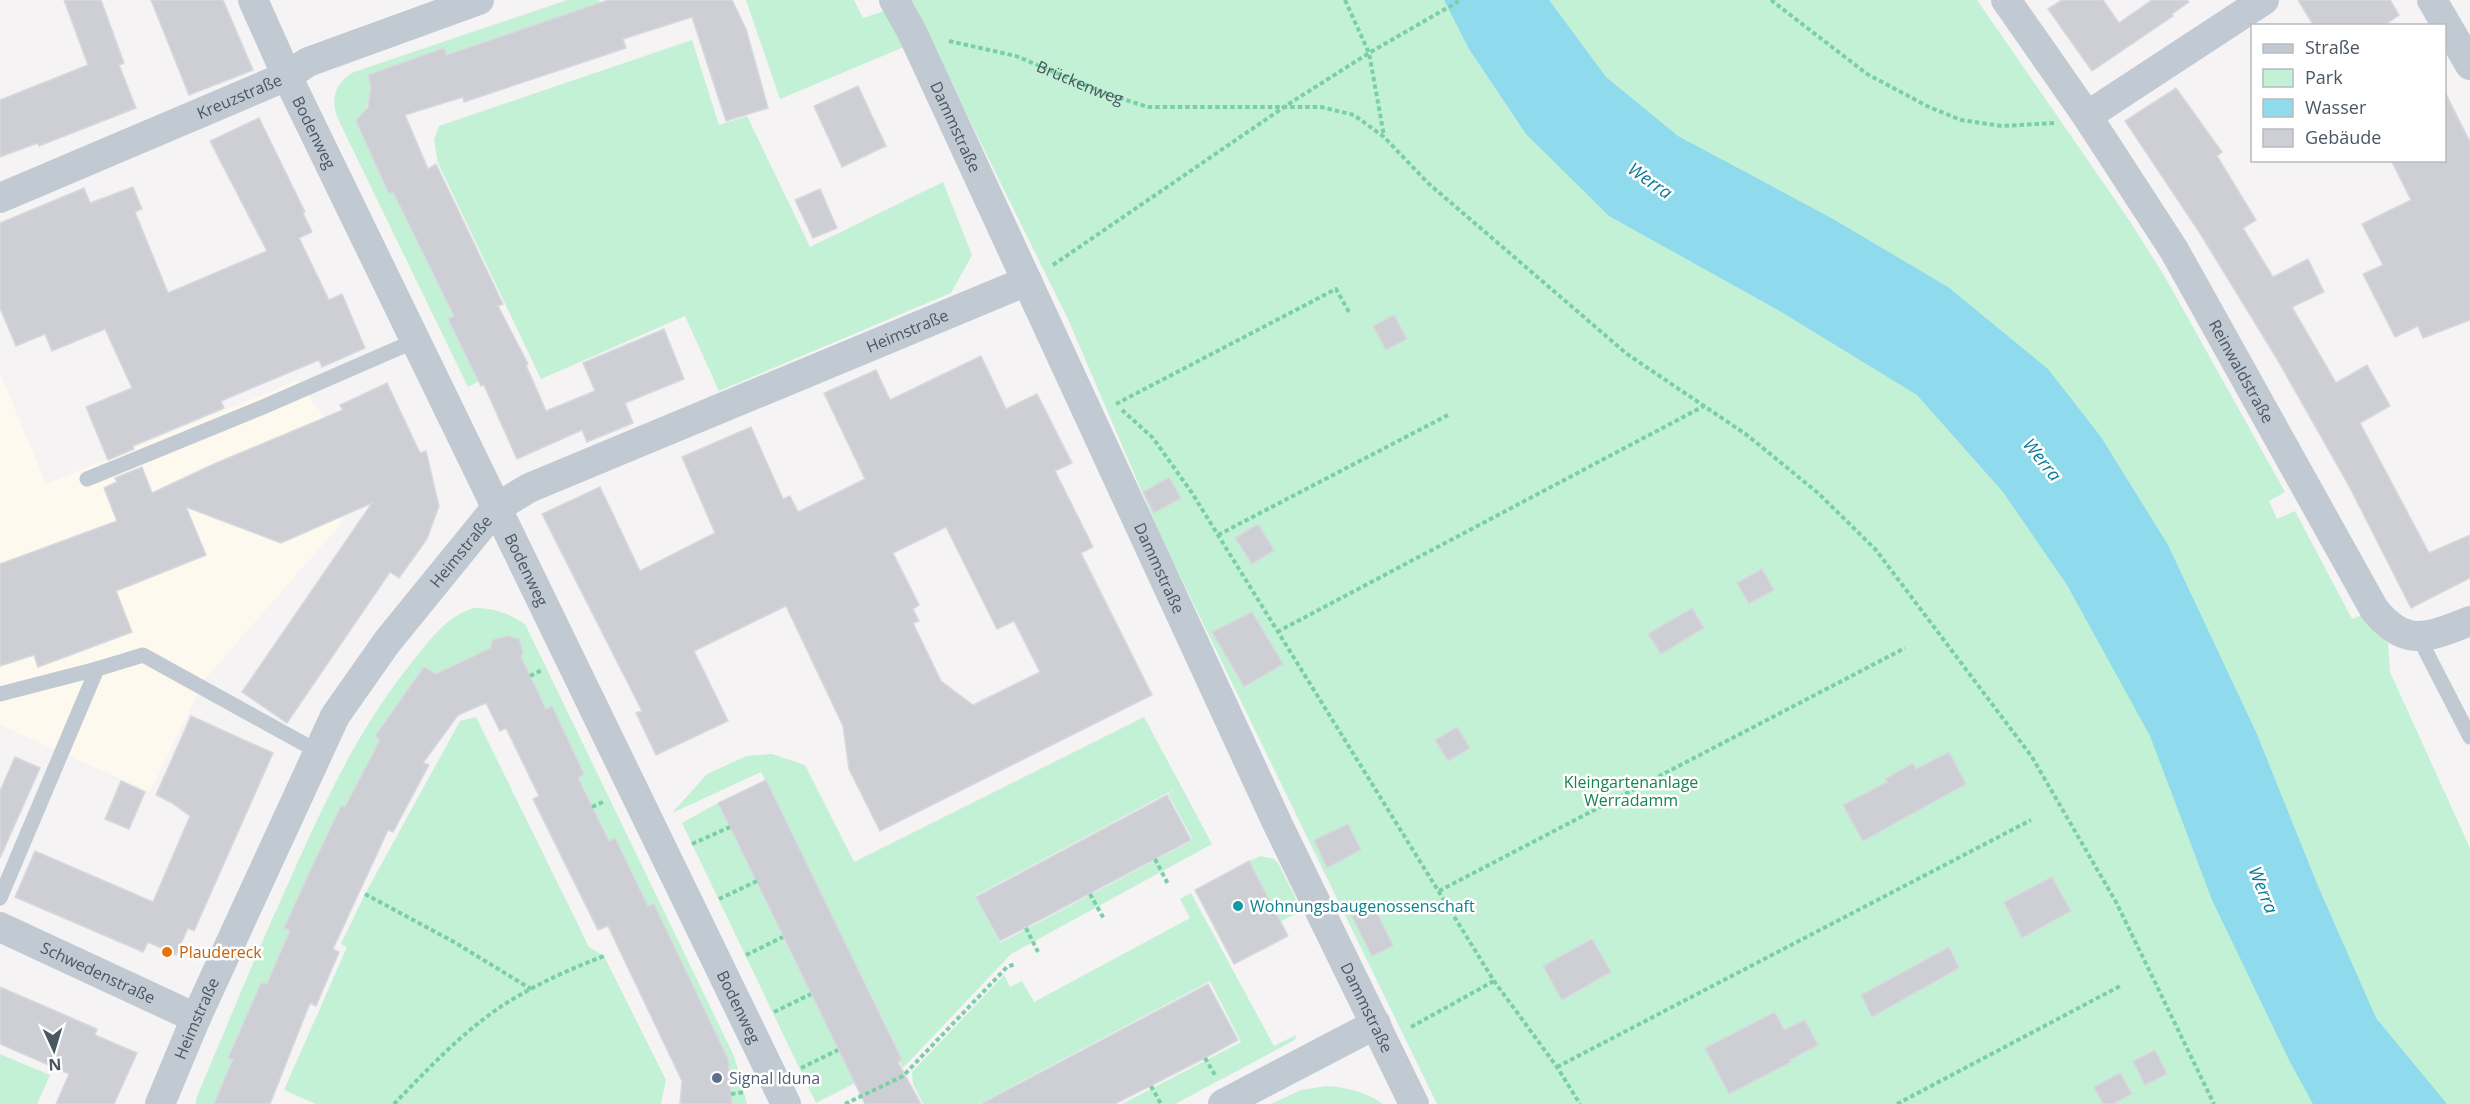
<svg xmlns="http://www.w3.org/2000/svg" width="2470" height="1104" viewBox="0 0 2470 1104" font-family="'Open Sans',sans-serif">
<rect width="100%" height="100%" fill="#f5f3f3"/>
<polygon fill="#fdf9ef" points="0,373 46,484 298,380 353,459 340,525 205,679 150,792 0,725"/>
<g fill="#c3f1d5" fill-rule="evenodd">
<path d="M567 0H599L600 3 447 55 444 48 368 76C373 95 369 107 356 122L389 194 393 192 454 316 448 319 479 381 468 387 338 119C330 99 335 82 354 72Z"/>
<polygon points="746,0 854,0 863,18 887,10 904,47 780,99"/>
<polygon points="910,0 1977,0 2129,220 2165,277 2285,492 2269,501 2277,519 2295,511 2352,619 2363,615 2376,634 2388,643 2390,672 2470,848 2470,1104 1437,1104 1163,541 1068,319"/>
<polygon points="692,40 719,125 747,116 810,247 943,182 972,255 951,293 719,391 685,316 541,379 438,163 434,140 439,126"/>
<path d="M474 608C494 608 508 613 525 624L734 1056 747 1104H732L654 904 648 906 615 838 609 841 578 778 584 774 552 707 546 709 521 657 523 652 519 640 507 636 492 640 491 648 448 668 439 676 424 667 375 735 380 740 345 807H341L285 928 290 930 267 984 261 983 228 1057 233 1059 214 1104H196V1099C228 1023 259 947 293 873 327 796 363 721 417 656 434 635 448 616 474 608Z"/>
<polygon points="476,717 589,947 604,956 666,1080 661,1104 316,1104 284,1090 347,947 341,944 365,894 460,721"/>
<path d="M1144 717 1212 844 1011 954 903 1068 761 772 672 813 707 774 747 756 772 754 805 765 854 862ZM1175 789 1168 794 1193 840 1000 943 975 896Z"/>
<polygon points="718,803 855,1083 816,1103 682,823"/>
<polygon points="1261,856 1274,859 1278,863 1302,911 1281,921 1249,861"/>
<polygon points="1191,893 1274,1046 1296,1035 1295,1040 1175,1104 1122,1104 1241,1042 1210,981 979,1104 923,1104 913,1084 912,1072 1004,975 1010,987 1022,981 1034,1002 1190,918 1180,899"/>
<polygon points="0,1054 50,1075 37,1104 0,1104"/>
<path d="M1326 1086C1346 1087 1366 1092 1383 1104H1271L1301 1090Z"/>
</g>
<polygon fill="#90daee" points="1444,0 1549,0 1606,77 1678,136 1833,219 1948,287 2048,369 2101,437 2168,545 2256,732 2318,886 2376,1018 2447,1104 2313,1104 2289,1060 2212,900 2150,736 2067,585 2003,492 1917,395 1778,310 1609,216 1526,134 1469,49"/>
<g fill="#cdcfd5" stroke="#d7d9de" stroke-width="1.5" fill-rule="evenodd">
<polygon points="64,0 101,0 124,63 119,65 136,108 39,146 38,143 0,157 0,100 88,65"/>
<polygon points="151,0 223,0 253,70 189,95"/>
<polygon points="608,0 732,0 746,29 768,108 726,121 692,17 623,39 626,48 464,102 463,97 405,115 428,169 436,164 503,304 498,306 528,364 526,365 546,411 595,391 583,363 664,329 684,379 625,403 633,423 587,442 582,430 517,459 484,385 481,386 448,319 454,316 393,192 389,194 356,121 368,107 371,88 368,75 444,48 447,55"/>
<polygon points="2062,0 2103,0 2119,23 2152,0 2187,0 2189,2 2172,14 2173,16 2092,71 2048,9"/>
<polygon points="2298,0 2390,0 2399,15 2383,26 2314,26"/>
<polygon points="858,86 886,146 842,167 814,106"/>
<polygon points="2176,88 2222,152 2217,156 2256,220 2243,228 2273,277 2308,259 2324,292 2292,307 2336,383 2367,365 2390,406 2360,423 2429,553 2470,535 2470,578 2411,608 2349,486 2277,359 2201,235 2125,121"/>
<polygon points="2445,92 2470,142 2470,320 2423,338 2418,326 2395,337 2363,274 2383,265 2362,224 2411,200 2391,160 2445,160"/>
<polygon points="259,118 305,212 303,213 312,232 299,238 329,300 342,294 365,348 322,367 319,360 221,401 224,408 133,446 134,449 108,460 86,407 132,388 105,329 52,351 45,334 16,346 0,308 0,223 84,188 90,203 133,187 142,209 135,212 168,293 267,251 210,141"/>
<polygon points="820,189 837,228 813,238 795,200"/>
<polygon points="1394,315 1407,339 1386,350 1373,326"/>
<path d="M981 356 1006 409 1037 394 1072 463 1055 471 1093 547 1081 553 1152 695 880 831 849 769 843 726 786 606 694 651 728 721 656 755 636 713 642 711 542 514 600 487 640 571 715 533 682 457 751 427 783 499 790 496 798 512 865 479 824 393 876 370 890 400ZM946 527 997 629 1014 621 1040 672 973 705 941 681 913 623 919 621 913 609 919 605 893 553Z"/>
<polygon points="387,383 420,453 426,451 439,506 427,539 399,578 390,572 287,723 242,692 372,503 281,543 186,507 206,555 116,591 132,632 38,667 34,655 0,666 0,564 117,521 104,488 117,482 115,478 142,467 152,493 214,464 343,410 340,405"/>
<polygon points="1169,477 1181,498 1154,513 1143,492"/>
<polygon points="1258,524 1274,550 1252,564 1235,538"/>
<polygon points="1762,569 1774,590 1749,604 1737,583"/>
<polygon points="1692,608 1704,628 1661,654 1648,634"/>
<polygon points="1252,612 1283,664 1244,687 1212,632"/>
<polygon points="507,636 519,639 523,652 521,657 546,709 552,706 584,774 578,778 609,841 615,838 648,906 654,904 728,1059 732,1104 680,1104 682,1081 608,926 598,930 533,799 539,796 506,728 500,731 486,703 458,715 423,763 429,765 393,832 388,830 333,949 339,952 316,1006 310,1003 270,1104 214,1104 233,1059 228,1058 261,983 267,984 290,930 284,928 310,871 341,806 345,807 380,740 375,736 424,667 436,674 491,648 492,640"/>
<polygon points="191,716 273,753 194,931 188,928 176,955 148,942 143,952 15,897 35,851 153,902 190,816 172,803 156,795"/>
<polygon points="1457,727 1470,748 1448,761 1435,740"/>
<polygon points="1949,752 1966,784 1863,841 1843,805 1887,782 1885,779 1913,763 1916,769"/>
<polygon points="15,757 40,768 0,858 0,791"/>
<polygon points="766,780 902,1060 898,1062 921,1104 865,1104 730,827 718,803"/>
<polygon points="121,781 145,792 129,829 105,819"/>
<polygon points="1167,795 1191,840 1000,941 976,897"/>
<polygon points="1348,824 1361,850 1327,868 1314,840"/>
<polygon points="1249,861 1288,936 1234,964 1195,890"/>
<polygon points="2052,877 2071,911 2022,938 2004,902"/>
<polygon points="1374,906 1393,946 1372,956 1352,916"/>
<polygon points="1592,939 1611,972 1562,1000 1543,966"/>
<polygon points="1949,947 1959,968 1872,1017 1861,995"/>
<polygon points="1208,984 1238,1040 1205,1058 1115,1104 981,1104"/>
<polygon points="0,987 97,1029 95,1035 137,1053 114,1104 56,1104 69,1074 0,1044"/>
<polygon points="1775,1012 1784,1030 1805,1020 1818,1045 1790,1060 1791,1062 1729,1094 1705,1048"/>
<polygon points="2155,1050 2167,1074 2145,1085 2133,1061"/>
<polygon points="2120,1073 2132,1094 2113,1104 2103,1104 2094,1087"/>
</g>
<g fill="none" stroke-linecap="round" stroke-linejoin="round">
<g stroke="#7ad0a6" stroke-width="4" stroke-dasharray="4.5 3" stroke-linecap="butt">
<polyline points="1345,0 1369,53 1384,136"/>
<polyline points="1771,0 1867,74 1929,107 1961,120 2002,126 2054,123"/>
<path id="s1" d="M949 41 1016 56 1104 93 1148 107H1321L1354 115 1384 137 1428 183 1627 354 1747 435 1818 493 1876 550 2032 757 2116 902 2214 1104"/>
<polyline points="1053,265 1287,105 1369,53 1461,0"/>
<polyline points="1116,404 1336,289 1350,314"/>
<polyline points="1122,410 1153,438 1192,493 1494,981 1557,1067 1580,1104"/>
<polyline points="1218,535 1448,415"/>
<polyline points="1277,632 1704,406"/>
<polyline points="530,676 542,670"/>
<polyline points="592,807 605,801"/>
<polyline points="692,844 730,827"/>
<polyline points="1155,859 1168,884"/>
<polyline points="1439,891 1905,648"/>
<polyline points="365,894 454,942 531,989"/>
<polyline points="1090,894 1104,919"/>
<polyline points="719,899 757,881"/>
<polyline points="1026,928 1038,952"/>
<polyline points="746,955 783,937"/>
<polyline points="774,1012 811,994"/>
<polyline points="1411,1027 1494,981"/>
<polyline points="1205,1058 1215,1075"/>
<polyline points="1557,1067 2031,820"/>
<polyline points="801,1068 838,1050"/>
<polyline points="1151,1086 1161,1104"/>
<polyline points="731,1094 745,1092"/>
<path d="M394 1104C429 1068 465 1029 508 1002 539 983 570 969 604 956"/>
<polyline points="845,1104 903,1076 1007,967 1015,964"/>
<polyline points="1897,1104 2122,985"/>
</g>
<g stroke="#c1cad2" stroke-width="15">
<polyline points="87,479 263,407 417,340"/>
<polyline points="2418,636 2470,737"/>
<polyline points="97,669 143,655 317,751"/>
<polyline points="0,694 97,669 0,898"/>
</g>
<g stroke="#c1cad2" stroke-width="30">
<path id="s2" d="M253 0 287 76 786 1104"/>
<path id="s3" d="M894 0 911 30 1279 827 1414 1104"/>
<path id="s4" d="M2006 0 2087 116 2174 250 2374 609C2405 649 2429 637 2470 621"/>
<polyline points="2432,0 2470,65"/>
<polyline points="2087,116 2264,0"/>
<path id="s5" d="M0 198 287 76 308 62 479 0"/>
<path id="s6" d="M0 927 196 1018"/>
<path id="s7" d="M160 1104 196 1018 335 716 387 642 496 508 529 488 1027 281"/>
<polyline points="1223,1104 1376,1024"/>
</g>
</g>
<circle fill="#0f9aa8" stroke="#fff" stroke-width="2" cx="1238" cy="906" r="6"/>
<circle fill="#e8710a" stroke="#fff" stroke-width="2" cx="167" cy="952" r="6"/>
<circle fill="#5c6f8a" stroke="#fff" stroke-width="2" cx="717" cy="1078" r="6"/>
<g text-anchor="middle" stroke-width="5" stroke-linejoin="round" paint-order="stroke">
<g font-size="16" fill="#4a5661" stroke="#fff">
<text dy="6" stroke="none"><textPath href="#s1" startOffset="138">Brückenweg</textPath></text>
<text dy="6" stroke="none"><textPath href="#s5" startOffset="260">Kreuzstraße</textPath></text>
<text dy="6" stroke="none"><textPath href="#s3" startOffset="141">Dammstraße</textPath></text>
<text dy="6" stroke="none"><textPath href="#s2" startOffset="146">Bodenweg</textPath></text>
<text dy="6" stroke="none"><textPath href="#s7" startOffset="1137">Heimstraße</textPath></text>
<text dy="6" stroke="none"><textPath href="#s4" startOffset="440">Reinwaldstraße</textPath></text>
<text dy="6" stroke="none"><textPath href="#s7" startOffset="633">Heimstraße</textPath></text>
<text dy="6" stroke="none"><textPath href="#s2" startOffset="632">Bodenweg</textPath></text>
<text dy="6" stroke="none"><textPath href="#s3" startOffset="627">Dammstraße</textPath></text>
<text dy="6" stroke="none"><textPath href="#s6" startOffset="108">Schwedenstraße</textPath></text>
<text dy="6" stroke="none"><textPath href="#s2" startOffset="1118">Bodenweg</textPath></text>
<text dy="6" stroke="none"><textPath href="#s3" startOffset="1113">Dammstraße</textPath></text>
<text dy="6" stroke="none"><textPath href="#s7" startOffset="93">Heimstraße</textPath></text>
</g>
<g font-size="16" fill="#17864f" stroke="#fff">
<text x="1631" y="788">Kleingartenanlage<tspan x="1631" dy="18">Werradamm</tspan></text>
</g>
<g font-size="16" fill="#0d838f" stroke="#fff" text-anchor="start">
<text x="1250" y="912">Wohnungsbaugenossenschaft</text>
</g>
<g font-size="16" fill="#c56008" stroke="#fff" text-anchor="start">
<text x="179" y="958">Plaudereck</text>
</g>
<g font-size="16" fill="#4e5e75" stroke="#fff" text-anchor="start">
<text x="729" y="1084">Signal Iduna</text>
</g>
<g font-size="18" font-style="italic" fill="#0c7c9b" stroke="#fff">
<text transform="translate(1650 181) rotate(35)" y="6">Werra</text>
<text transform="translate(2042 460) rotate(51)" y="6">Werra</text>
<text transform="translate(2263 890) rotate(68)" y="6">Werra</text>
</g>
</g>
<rect x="2251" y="24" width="195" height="138" fill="#ffffff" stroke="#b7bbc0" stroke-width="1.5"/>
<rect x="2263" y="44" width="30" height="9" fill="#c1cad2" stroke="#b7bbc0" stroke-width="1.5"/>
<text x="2305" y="54" font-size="18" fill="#4a5661">Straße</text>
<rect x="2263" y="69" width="30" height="18" fill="#c3f1d5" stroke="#b7bbc0" stroke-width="1.5"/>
<text x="2305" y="84" font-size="18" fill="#4a5661">Park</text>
<rect x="2263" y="99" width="30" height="18" fill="#90daee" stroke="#b7bbc0" stroke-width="1.5"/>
<text x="2305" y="114" font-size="18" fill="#4a5661">Wasser</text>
<rect x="2263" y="129" width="30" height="18" fill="#cdcfd5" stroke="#b7bbc0" stroke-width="1.5"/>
<text x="2305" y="144" font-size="18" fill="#4a5661">Gebäude</text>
<g transform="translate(54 1050) rotate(176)" stroke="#ffffff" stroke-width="4.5" paint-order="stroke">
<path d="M0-4.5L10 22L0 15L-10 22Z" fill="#4a5661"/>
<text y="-9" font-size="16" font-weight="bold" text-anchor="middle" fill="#4a5661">N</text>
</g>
</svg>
